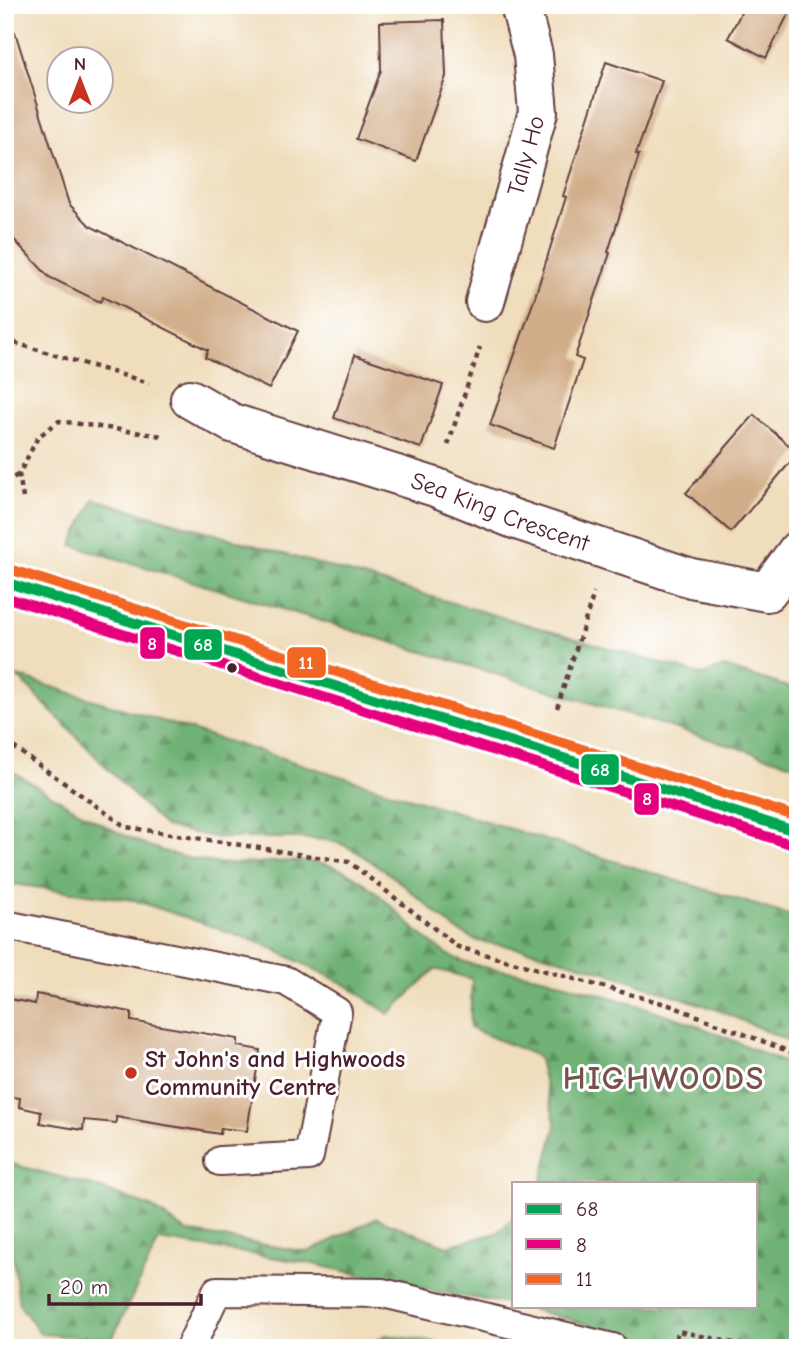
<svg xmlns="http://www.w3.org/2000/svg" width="803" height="1353" viewBox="0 0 803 1353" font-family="'Comic Neue',sans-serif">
<defs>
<pattern id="forest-firs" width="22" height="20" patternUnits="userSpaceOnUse" patternTransform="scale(1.75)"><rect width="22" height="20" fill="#6fb274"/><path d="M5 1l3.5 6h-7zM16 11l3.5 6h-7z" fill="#5d905f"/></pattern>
</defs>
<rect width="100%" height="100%" fill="#fff"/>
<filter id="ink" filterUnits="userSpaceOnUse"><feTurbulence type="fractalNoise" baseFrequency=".0143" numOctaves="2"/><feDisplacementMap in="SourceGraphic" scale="14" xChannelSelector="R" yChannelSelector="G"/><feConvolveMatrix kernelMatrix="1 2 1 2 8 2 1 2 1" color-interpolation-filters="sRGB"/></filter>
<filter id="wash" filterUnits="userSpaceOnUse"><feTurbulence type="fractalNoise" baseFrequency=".00686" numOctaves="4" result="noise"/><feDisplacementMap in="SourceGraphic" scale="28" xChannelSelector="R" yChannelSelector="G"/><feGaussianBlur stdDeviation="1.57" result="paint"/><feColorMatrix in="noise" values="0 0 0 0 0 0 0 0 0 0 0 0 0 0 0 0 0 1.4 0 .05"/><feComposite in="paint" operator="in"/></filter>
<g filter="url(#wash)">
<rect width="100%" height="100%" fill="#efddbb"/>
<g fill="url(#forest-firs)" stroke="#5c6850" stroke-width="2">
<polygon points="94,499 702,675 724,667 798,690 798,766 72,545"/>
<polygon points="17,676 798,918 798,1045 718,1010 608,973 534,951 478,941 456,930 395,878 357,852 342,844 326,840 299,838 219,838 165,827"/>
<path d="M5 767C72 806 137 854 216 863 253 867 298 855 332 866 383 883 410 937 455 958 486 972 521 970 553 980 597 994 642 1005 685 1021 723 1035 760 1053 798 1068V1348H697L630 1336 519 1306H756V1183H541L556 1126 538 1056 470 1028 472 979 435 969 389 1014 343 983 263 944 134 900 5 883Z"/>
<polygon points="5,1162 93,1186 151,1207 187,1232 308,1252 377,1218 447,1246 497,1233 514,1217 514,1305 428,1290 309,1263 159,1240 112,1339 41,1334 19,1304 11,1240 5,1227"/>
<polygon points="386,1335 476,1348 361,1348"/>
</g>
<g id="blocks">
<g fill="#d1ae89">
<polygon points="745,5 793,5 766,58 728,38"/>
<polygon points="444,20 446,76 416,161 356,139 381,70 380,22"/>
<polygon points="15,32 69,204 90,226 298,331 269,389 205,357 208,350 103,297 100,302 49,277 5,230 5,33"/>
<polygon points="606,62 662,81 636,154 639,155 608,252 610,253 575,357 583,360 554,448 490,425 534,300 566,197 563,196"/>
<polygon points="355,355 443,385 421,448 334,418"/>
<polygon points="754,415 798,453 731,532 686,493"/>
<polygon points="36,994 131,1012 131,1021 238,1039 238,1046 260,1050 247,1131 221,1128 220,1134 116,1117 116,1123 84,1120 83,1130 40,1123 41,1112 19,1107 20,1098 5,1096 5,998 35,1004"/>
</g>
</g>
</g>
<g filter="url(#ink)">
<use href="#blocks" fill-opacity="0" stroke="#633c41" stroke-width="2"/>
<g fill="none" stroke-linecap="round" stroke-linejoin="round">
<g stroke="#633c41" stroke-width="32">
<g id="service">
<polyline points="5,925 286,981 337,1012 309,1156 220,1161"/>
<polyline points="190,1348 217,1291 383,1293 613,1348"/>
</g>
</g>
<g stroke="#633c41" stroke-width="42">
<g id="minor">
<path id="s1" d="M485 302 538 112 533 55 520 5"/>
<path id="s2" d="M190 399 232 423 435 487 514 519 691 578 767 592 798 550"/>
</g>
</g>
<g stroke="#633c41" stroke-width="42">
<polyline id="tertiary" points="5,582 798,832"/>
</g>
<g stroke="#633c41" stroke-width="4.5" stroke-dasharray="5 5" stroke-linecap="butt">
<polyline points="5,340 149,383"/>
<polyline points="448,445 480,347"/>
<polyline points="5,483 19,474"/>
<polyline points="23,498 19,474 38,437 59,421 162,436"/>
<polyline points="557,708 594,593"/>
<polyline points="5,741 126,827 349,862 458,947 669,1005 798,1055"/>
<polyline points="673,1348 678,1331 758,1348"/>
</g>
<use href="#service" stroke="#fff" stroke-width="28"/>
<use href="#minor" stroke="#fff" stroke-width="38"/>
<use href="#tertiary" stroke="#fff" stroke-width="38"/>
<g stroke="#fff" stroke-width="16">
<polyline id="bus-1" points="5,582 798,832"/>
</g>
<g stroke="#fff" stroke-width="16">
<polyline id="bus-2" points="5,597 794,845"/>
</g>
<g stroke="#fff" stroke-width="16">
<polyline id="bus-3" points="9,569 798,817"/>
</g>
<use href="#bus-1" stroke="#00a651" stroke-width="10"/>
<use href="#bus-2" stroke="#e5007d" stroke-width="10"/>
<use href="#bus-3" stroke="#f26522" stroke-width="10"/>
</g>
</g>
<circle fill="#4a1f2b" stroke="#fff" stroke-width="2.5" cx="232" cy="668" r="6"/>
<circle fill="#c8321e" stroke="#fff" stroke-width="2.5" cx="131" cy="1073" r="7"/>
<g text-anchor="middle" stroke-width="6" stroke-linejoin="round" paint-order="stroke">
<g font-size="24" fill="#4a1f2b" stroke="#fff">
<text dy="8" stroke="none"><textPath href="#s1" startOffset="152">Tally Ho</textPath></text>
<text dy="8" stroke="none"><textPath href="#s2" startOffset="331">Sea King Crescent</textPath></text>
</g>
<g font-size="24" font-weight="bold" fill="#4a1f2b" stroke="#fff" text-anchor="start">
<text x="145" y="1067">St John's and Highwoods<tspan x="145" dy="28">Community Centre</tspan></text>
</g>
<g font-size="32" font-weight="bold" letter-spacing="2" fill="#79514c" stroke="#fff">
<text x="664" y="1089">HIGHWOODS</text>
</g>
</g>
<g stroke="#fff" stroke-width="2.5">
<rect x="139" y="626" width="27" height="34" rx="7" fill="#e5007d"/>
<rect x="183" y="628" width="40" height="33" rx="7" fill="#00a651"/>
<rect x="286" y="646" width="41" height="33" rx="7" fill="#f26522"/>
<rect x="580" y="753" width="40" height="33" rx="7" fill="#00a651"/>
<rect x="633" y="782" width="27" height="34" rx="7" fill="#e5007d"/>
</g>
<g font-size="19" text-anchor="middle" font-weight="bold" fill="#fff">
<text x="152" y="650">8</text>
<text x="203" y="651">68</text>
<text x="306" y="669">11</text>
<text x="600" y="776">68</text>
<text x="647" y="805">8</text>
</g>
<rect width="803" height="1353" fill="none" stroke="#fff" stroke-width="28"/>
<rect x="512" y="1182" width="245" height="126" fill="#ffffff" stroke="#b7a5aa" stroke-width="2"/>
<rect x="526" y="1204" width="35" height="10" fill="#00a651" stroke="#b7a5aa" stroke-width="2"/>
<text x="576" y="1216" font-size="21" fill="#4a1f2b">68</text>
<rect x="526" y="1239" width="35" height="10" fill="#e5007d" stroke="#b7a5aa" stroke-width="2"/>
<text x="576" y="1252" font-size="21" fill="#4a1f2b">8</text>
<rect x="526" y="1274" width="35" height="10" fill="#f26522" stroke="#b7a5aa" stroke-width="2"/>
<text x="576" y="1286" font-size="21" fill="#4a1f2b">11</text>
<g transform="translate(80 80)"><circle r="33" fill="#ffffff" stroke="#b7a5aa" stroke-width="2"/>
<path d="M0-5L12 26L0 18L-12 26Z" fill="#c8321e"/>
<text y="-10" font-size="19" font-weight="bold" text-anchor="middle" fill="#4a1f2b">N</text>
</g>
<path d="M49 1294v10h152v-10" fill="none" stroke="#4a1f2b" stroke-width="3.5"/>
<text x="60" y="1294" font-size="21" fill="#4a1f2b" stroke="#ffffff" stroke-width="5" paint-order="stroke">20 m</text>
</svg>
